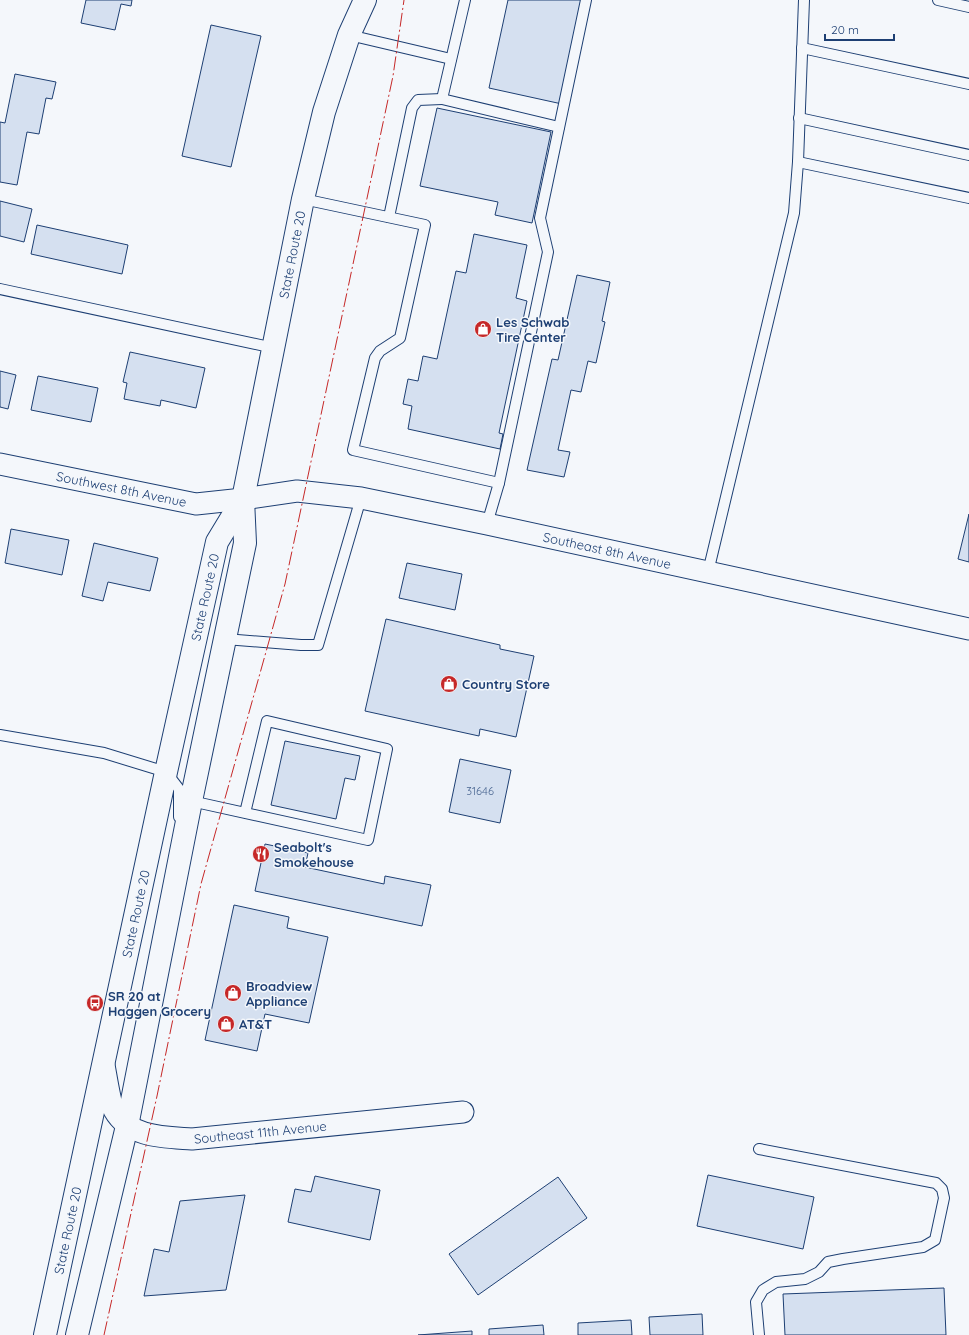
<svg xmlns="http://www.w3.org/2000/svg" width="969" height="1335" viewBox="0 0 969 1335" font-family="Quicksand,sans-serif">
<rect width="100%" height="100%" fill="#f4f7fb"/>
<g fill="#d5e0f0" stroke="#1d3f73">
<polygon points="86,0 132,0 131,6 121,4 115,30 81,23"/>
<polygon points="508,0 585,0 562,104 489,88"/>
<polygon points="211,25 261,36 231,167 182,156"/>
<polygon points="15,74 56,82 52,99 46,98 39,134 27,132 17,185 0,182 0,122 5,123"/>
<polygon points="437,108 551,132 532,223 495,215 498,202 420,186"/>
<polygon points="0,201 32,209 24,242 0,236"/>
<polygon points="37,225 128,245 122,274 31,254"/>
<polygon points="474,234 527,245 516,298 527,301 499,433 503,434 500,449 408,429 412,406 403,404 408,379 418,381 423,356 437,359 456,271 466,273"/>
<polygon points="577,275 610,282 602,321 605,322 596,363 588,361 581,392 571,390 558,450 570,452 564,477 527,470 552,359 558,360"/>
<polygon points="130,352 205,368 196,408 161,400 160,406 124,399 127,383 123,382"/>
<polygon points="0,371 16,375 8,409 0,407"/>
<polygon points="38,376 98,388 91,422 31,410"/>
<polygon points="969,514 969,562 958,559"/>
<polygon points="11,529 69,540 62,575 5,563"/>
<polygon points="94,543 158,558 150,591 108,582 103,601 82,596"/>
<polygon points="407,563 462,574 455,610 399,598"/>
<polygon points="386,619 500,645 500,649 534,656 516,737 480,729 479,736 365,711"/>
<polygon points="285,741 360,756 355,780 345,778 336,819 271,805"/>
<polygon points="460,759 511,770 500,823 449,812"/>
<polygon points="265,844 308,853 305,867 384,884 385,876 431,885 422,926 255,891"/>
<polygon points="234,905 289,917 287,928 328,937 309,1023 265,1014 257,1051 205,1040"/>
<polygon points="708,1175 814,1197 803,1249 697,1226"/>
<polygon points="315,1176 380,1190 370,1240 288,1222 295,1189 311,1192"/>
<polygon points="558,1177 587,1218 478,1295 449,1254"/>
<polygon points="245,1195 226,1290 144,1296 154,1249 169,1252 180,1201"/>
<polygon points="944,1288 946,1335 785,1335 783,1294"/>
<polygon points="702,1314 703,1335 650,1335 649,1317"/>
<polygon points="631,1320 632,1335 578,1335 578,1323"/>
<polygon points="543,1325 544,1335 489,1335 489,1329"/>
<polygon points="472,1331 472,1335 418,1335"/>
</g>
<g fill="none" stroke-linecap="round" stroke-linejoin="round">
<g stroke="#1d3f73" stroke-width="12">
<g id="service">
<polyline points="465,0 442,99 559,127"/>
<polyline points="938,0 969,7"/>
<polyline points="349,35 451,59"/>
<polyline points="802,48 969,84"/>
<polyline points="799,118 969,155"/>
<polyline points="798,162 969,198"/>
<polyline points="303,199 425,225 400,338 380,351 375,358 353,450 499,483"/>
<polyline points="389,217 412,108 418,100 442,99"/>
<polyline points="0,289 274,348"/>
<polyline points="487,524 499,483 548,252 540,218 586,0"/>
<polyline points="708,572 794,213 798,162 804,0"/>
<polyline points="225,639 301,645 318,645 361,498"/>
<polyline points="0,735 104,753 166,772 179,789 179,817"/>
<polyline points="191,801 368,840 387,749 267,721 245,813"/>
<polyline points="759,1149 936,1183 942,1189 944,1198 935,1240 923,1247 843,1259 828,1262 819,1272 805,1279 776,1282 763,1290 756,1302 759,1335"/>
</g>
</g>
<g stroke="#1d3f73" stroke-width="23">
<g id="minor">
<path id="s1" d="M0 464 196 504 243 499 297 491 361 498 487 524 969 629"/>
<path id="s2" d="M104 1065C106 1075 110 1103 114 1110 130 1138 164 1137 192 1139L463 1112"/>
</g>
</g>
<g stroke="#1d3f73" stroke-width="24">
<g id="primary">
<path id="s3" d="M45 1335 166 772 217 542 243 499"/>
<path id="s4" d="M77 1335 127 1126 191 801 245 543 243 499 303 199 324 112 349 35 365 0"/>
</g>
</g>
<use href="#service" stroke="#f4f7fb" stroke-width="10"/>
<use href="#minor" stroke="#f4f7fb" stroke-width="21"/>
<use href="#primary" stroke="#f4f7fb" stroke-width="22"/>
<polyline stroke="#c62828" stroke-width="1" stroke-dasharray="14 3 2 3" stroke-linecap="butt" points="104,1335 157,1096 201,884 285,584 393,76 404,0"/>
</g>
<defs>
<g id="shop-disc" transform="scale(0.9)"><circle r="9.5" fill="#c62828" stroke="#f4f7fb"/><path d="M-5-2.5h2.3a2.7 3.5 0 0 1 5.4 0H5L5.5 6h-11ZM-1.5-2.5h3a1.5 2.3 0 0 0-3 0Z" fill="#fff"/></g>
<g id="restaurant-disc" transform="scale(0.9)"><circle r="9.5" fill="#c62828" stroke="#f4f7fb"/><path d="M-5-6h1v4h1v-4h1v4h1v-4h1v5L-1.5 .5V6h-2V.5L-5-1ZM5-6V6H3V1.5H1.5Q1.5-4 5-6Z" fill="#fff"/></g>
<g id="bus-disc" transform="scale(0.9)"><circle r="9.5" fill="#c62828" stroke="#f4f7fb"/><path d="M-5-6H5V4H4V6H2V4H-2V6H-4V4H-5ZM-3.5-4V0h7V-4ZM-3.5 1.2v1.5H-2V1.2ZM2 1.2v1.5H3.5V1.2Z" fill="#fff"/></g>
</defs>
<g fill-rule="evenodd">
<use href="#shop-disc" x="483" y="329"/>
<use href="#shop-disc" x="449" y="684"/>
<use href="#restaurant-disc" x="261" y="854"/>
<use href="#shop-disc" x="233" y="993"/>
<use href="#bus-disc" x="95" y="1003"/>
<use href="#shop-disc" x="226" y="1024"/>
</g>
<g text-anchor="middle" stroke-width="3" stroke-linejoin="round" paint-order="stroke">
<g font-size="11" fill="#4b6792">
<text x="480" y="795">31646</text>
</g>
<g font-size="13" fill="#1d3f73" stroke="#f4f7fb">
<text dy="5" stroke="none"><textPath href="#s4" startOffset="1103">State Route 20</textPath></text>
<text dy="5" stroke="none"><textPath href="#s1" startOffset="124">Southwest 8th Avenue</textPath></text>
<text dy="5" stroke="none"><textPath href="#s1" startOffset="618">Southeast 8th Avenue</textPath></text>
<text dy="5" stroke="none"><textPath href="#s3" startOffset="755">State Route 20</textPath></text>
<text dy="5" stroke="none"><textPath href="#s3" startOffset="431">State Route 20</textPath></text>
<text dy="5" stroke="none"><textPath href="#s2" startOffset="202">Southeast 11th Avenue</textPath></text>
<text dy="5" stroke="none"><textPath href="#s3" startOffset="107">State Route 20</textPath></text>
</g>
<g font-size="13" font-weight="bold" fill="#1d3f73" stroke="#f4f7fb" text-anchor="start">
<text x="496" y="327">Les Schwab<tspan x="496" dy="15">Tire Center</tspan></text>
<text x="462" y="689">Country Store</text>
<text x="274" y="852">Seabolt's<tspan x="274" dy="15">Smokehouse</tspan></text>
<text x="246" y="991">Broadview<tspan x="246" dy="15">Appliance</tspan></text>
<text x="108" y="1001">SR 20 at<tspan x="108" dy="15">Haggen Grocery</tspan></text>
<text x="239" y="1029">AT&amp;T</text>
</g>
</g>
<path d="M825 34v6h69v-6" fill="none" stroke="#1d3f73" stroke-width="2"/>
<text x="831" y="34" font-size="12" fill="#1d3f73" stroke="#f4f7fb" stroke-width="3" paint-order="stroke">20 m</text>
</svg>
